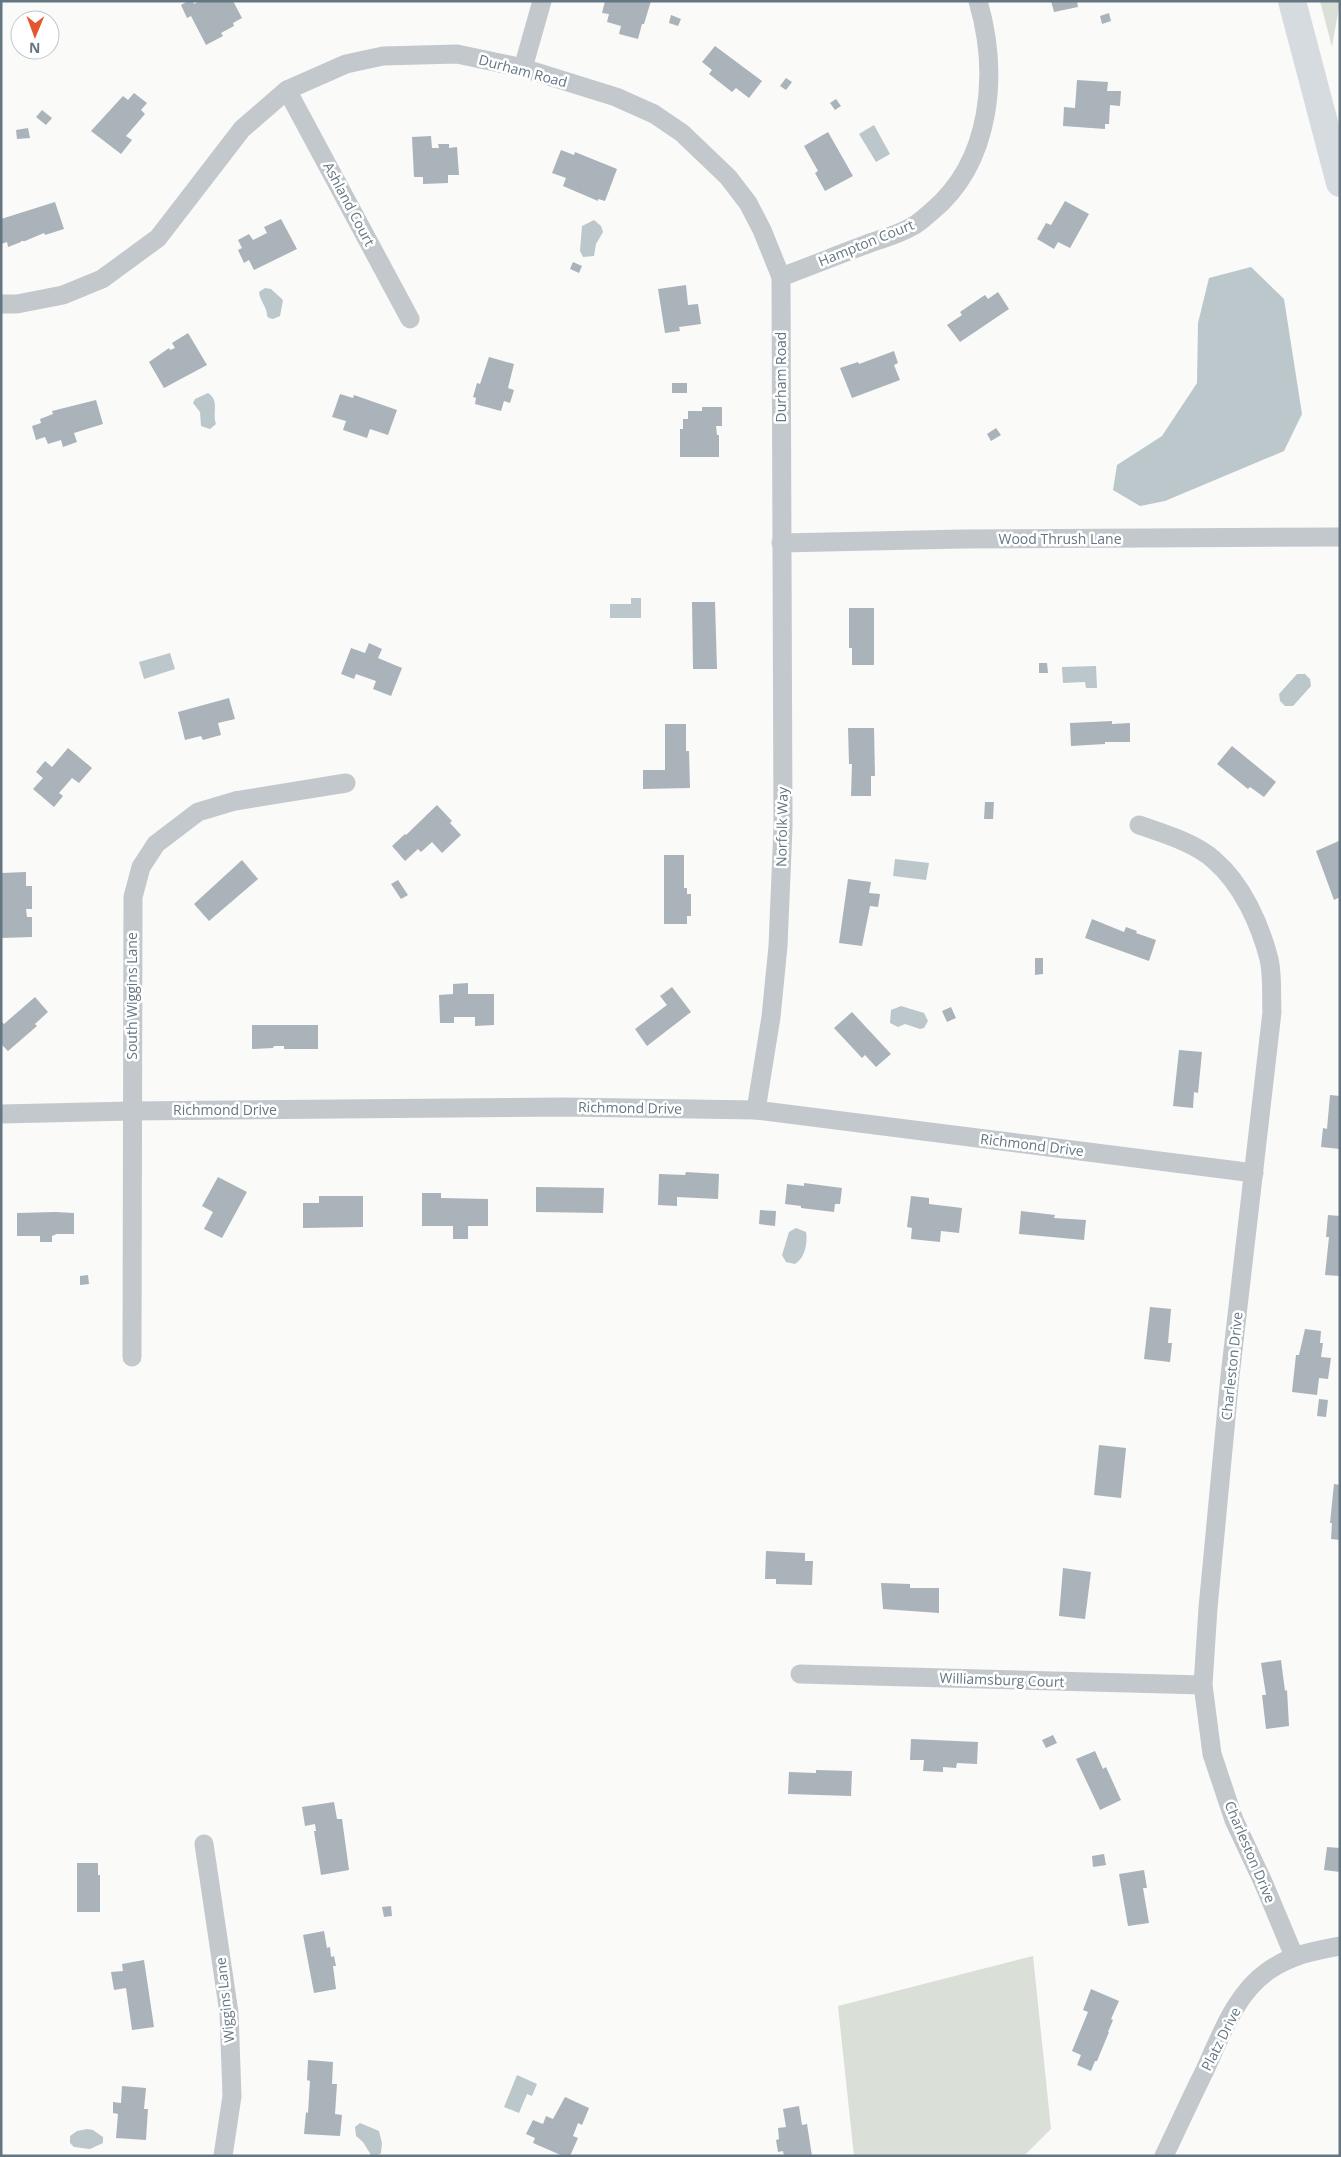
<svg xmlns="http://www.w3.org/2000/svg" width="1341" height="2157" viewBox="0 0 1341 2157" font-family="'Open Sans',sans-serif">
<rect width="100%" height="100%" fill="#fafaf8"/>
<g fill="#dadfd7">
<polygon points="1320,1 1340,1 1332,47"/>
<polygon points="1033,1956 1051,2129 1024,2156 854,2156 838,2006"/>
</g>
<g fill="#bbc7cb">
<polygon points="874,125 890,154 876,162 859,134"/>
<polygon points="594,220 601,226 603,232 596,244 594,256 583,257 580,251 582,226"/>
<polygon points="1251,267 1284,299 1302,414 1284,451 1165,501 1140,506 1113,490 1117,465 1162,436 1197,383 1198,323 1209,278"/>
<path d="M265 288 271 289 283 300 280 316 273 319 269 318 267 316C267 306 260 302 259 292Z"/>
<path d="M208 393C220 401 212 412 216 424L210 429 201 426 200 412 193 403 195 399Z"/>
<polygon points="631,598 641,598 641,618 610,618 610,604 631,604"/>
<polygon points="170,653 175,669 144,679 139,662"/>
<polygon points="1096,666 1097,688 1086,688 1085,682 1063,683 1062,667"/>
<polygon points="1297,674 1305,674 1310,679 1311,686 1293,706 1285,706 1280,701 1279,694"/>
<polygon points="895,859 929,863 926,880 893,876"/>
<polygon points="901,1006 924,1013 928,1021 924,1028 920,1029 905,1024 898,1027 890,1023 891,1010"/>
<path d="M796 1228 806 1232C808 1242 805 1258 795 1264L786 1262 782 1255 789 1232Z"/>
<polygon points="517,2075 537,2084 532,2096 527,2094 519,2113 504,2107"/>
<polygon points="360,2123 379,2131 382,2143 381,2153 377,2156 371,2155 363,2142 356,2136 355,2127"/>
<polygon points="87,2129 93,2130 103,2137 103,2143 90,2149 74,2147 70,2143 70,2136 77,2131"/>
</g>
<g fill="#aab3b9">
<polygon points="188,1 193,1 194,4 199,1 233,1 242,18 233,23 234,26 221,33 223,36 206,45 191,16 187,18 181,5"/>
<polygon points="605,1 651,1 644,24 642,24 638,39 619,34 621,26 607,22 609,14 602,13"/>
<polygon points="1051,1 1077,1 1078,7 1054,12"/>
<polygon points="1109,13 1111,21 1102,24 1100,16"/>
<polygon points="671,15 681,19 678,26 669,23"/>
<polygon points="715,46 762,81 749,98 736,88 732,92 709,74 712,70 702,62"/>
<polygon points="786,78 792,82 786,90 780,86"/>
<polygon points="1077,80 1108,82 1107,91 1121,91 1120,106 1110,105 1109,124 1105,124 1105,129 1063,126 1064,107 1075,108"/>
<polygon points="134,93 147,103 141,110 145,114 126,136 132,140 121,154 91,131 123,96 128,100"/>
<polygon points="836,99 841,106 835,110 830,103"/>
<polygon points="42,110 52,118 46,125 36,117"/>
<polygon points="28,128 30,138 17,139 16,130"/>
<polygon points="828,132 853,176 825,191 815,173 818,171 804,146"/>
<polygon points="431,136 432,148 439,148 438,144 449,144 449,148 457,147 459,175 448,175 448,183 423,184 423,177 414,177 412,137"/>
<polygon points="561,150 574,155 575,152 617,169 605,201 598,199 598,201 563,186 566,178 552,173"/>
<polygon points="1065,201 1089,214 1070,248 1058,242 1054,249 1037,239 1046,223 1051,225"/>
<polygon points="55,202 64,229 45,235 44,233 25,241 21,241 21,242 8,247 7,242 1,244 1,219"/>
<polygon points="281,219 297,249 254,270 249,260 244,263 238,250 242,248 238,240 249,234 253,240 267,233 264,227"/>
<polygon points="573,262 582,266 579,273 570,269"/>
<polygon points="686,285 688,305 698,304 701,324 679,327 680,331 665,333 658,289"/>
<polygon points="998,292 1009,309 960,342 947,325 962,315 960,312 985,295 988,299"/>
<polygon points="188,333 207,365 164,388 149,362 169,348 170,350 175,348 172,343"/>
<polygon points="894,351 898,363 894,365 900,380 852,398 840,368 858,362 859,364"/>
<polygon points="489,357 514,364 508,388 514,390 510,403 504,401 501,411 475,404 476,398 473,397 477,383 480,384"/>
<rect x="672" y="383" width="15" height="10"/>
<polygon points="340,394 353,398 354,395 397,410 388,435 370,429 367,438 343,430 346,421 332,417"/>
<polygon points="96,400 103,424 74,433 77,442 63,447 61,440 48,444 45,437 36,440 32,426 41,423 40,419 53,414 52,411"/>
<polygon points="702,407 722,407 722,426 716,426 717,435 719,435 719,457 680,457 680,429 683,429 683,419 688,419 688,411 702,411"/>
<polygon points="996,428 1001,435 991,441 987,434"/>
<polygon points="692,602 715,602 717,669 693,669"/>
<polygon points="849,608 874,608 874,665 852,665 852,648 849,648"/>
<polygon points="369,643 382,649 378,658 402,668 391,696 373,689 376,681 356,674 354,679 341,674 351,648 365,653"/>
<polygon points="1039,663 1047,663 1048,673 1039,673"/>
<polygon points="229,698 235,719 218,723 221,735 203,740 201,736 185,740 178,712"/>
<polygon points="1112,721 1112,724 1130,723 1130,742 1105,742 1105,744 1071,746 1070,723"/>
<polygon points="665,724 686,724 686,751 689,751 690,788 643,789 643,770 665,770"/>
<polygon points="848,728 874,728 875,776 871,776 871,796 851,796 852,764 849,764"/>
<polygon points="1232,746 1276,782 1264,797 1250,787 1248,789 1217,764"/>
<polygon points="68,748 92,768 79,783 72,778 59,793 63,796 54,807 33,789 43,778 36,772 45,761 52,767"/>
<polygon points="985,802 994,802 993,819 984,819"/>
<polygon points="437,805 452,821 450,823 461,835 442,853 432,842 421,852 418,849 405,861 392,846 405,834 406,835"/>
<polygon points="1339,841 1340,897 1334,900 1316,851"/>
<polygon points="664,855 684,855 684,888 687,888 687,894 691,894 691,916 687,916 687,924 664,924"/>
<polygon points="242,860 258,879 209,921 194,904"/>
<polygon points="26,872 26,886 32,886 32,909 26,909 27,917 32,917 32,937 1,938 1,873"/>
<polygon points="848,879 871,882 869,893 880,894 878,907 870,906 862,946 839,943"/>
<polygon points="398,880 408,895 401,899 391,884"/>
<polygon points="1092,919 1124,932 1126,927 1137,931 1136,933 1156,940 1149,961 1085,938"/>
<polygon points="1035,958 1043,958 1043,974 1035,975"/>
<polygon points="468,983 468,994 494,994 494,1025 475,1026 475,1017 454,1017 454,1023 440,1023 439,995 453,994 453,984"/>
<polygon points="672,987 691,1012 647,1046 635,1029 667,1005 660,996"/>
<polygon points="35,997 48,1012 35,1024 37,1026 8,1051 1,1044 1,1021 4,1024"/>
<polygon points="951,1007 956,1018 947,1022 942,1011"/>
<polygon points="852,1012 891,1054 876,1067 865,1055 862,1058 834,1028"/>
<polygon points="252,1025 318,1025 318,1049 284,1049 284,1046 274,1046 273,1048 252,1049"/>
<polygon points="1179,1050 1202,1052 1198,1093 1194,1092 1193,1108 1173,1106"/>
<polygon points="1330,1095 1340,1096 1340,1149 1321,1147 1323,1128 1327,1129"/>
<polygon points="686,1172 719,1174 718,1199 677,1197 677,1206 658,1205 659,1174 685,1175"/>
<polygon points="218,1177 247,1192 222,1238 204,1229 213,1212 202,1206"/>
<polygon points="804,1183 842,1188 840,1204 835,1204 834,1212 801,1208 801,1206 785,1204 787,1184 804,1186"/>
<polygon points="536,1187 604,1188 603,1213 536,1212"/>
<polygon points="422,1193 441,1193 441,1198 488,1199 488,1226 468,1226 468,1239 453,1239 453,1226 422,1226"/>
<polygon points="319,1196 363,1196 363,1227 303,1228 303,1203 319,1203"/>
<polygon points="911,1196 929,1198 929,1204 962,1208 959,1233 941,1231 940,1242 911,1239 912,1228 907,1227"/>
<polygon points="760,1210 776,1211 775,1226 759,1224"/>
<polygon points="1021,1211 1055,1215 1054,1218 1086,1220 1084,1240 1019,1234"/>
<polygon points="56,1212 74,1213 74,1234 57,1234 52,1236 52,1242 40,1242 40,1236 17,1236 17,1213"/>
<polygon points="1328,1215 1340,1216 1340,1276 1325,1275 1329,1237 1326,1237"/>
<polygon points="88,1275 89,1284 80,1285 80,1276"/>
<polygon points="1150,1307 1171,1309 1168,1343 1172,1343 1170,1362 1144,1359"/>
<polygon points="1305,1329 1321,1331 1320,1343 1323,1343 1321,1357 1331,1358 1328,1379 1319,1378 1317,1395 1292,1392 1296,1355 1299,1355"/>
<polygon points="1319,1399 1328,1400 1326,1417 1317,1416"/>
<polygon points="1099,1445 1126,1448 1121,1498 1094,1495"/>
<polygon points="1334,1484 1340,1485 1340,1540 1331,1539 1332,1523 1330,1523"/>
<polygon points="766,1551 805,1553 805,1561 813,1561 812,1585 776,1584 776,1579 765,1579"/>
<polygon points="1063,1568 1091,1572 1085,1619 1059,1616"/>
<polygon points="881,1583 910,1584 910,1588 939,1588 939,1613 883,1609"/>
<polygon points="1281,1660 1285,1691 1287,1690 1289,1726 1266,1729 1262,1695 1266,1695 1261,1663"/>
<polygon points="1053,1735 1057,1743 1046,1748 1042,1740"/>
<polygon points="911,1739 978,1742 977,1764 957,1763 956,1768 943,1767 943,1772 923,1771 924,1760 910,1760"/>
<polygon points="1095,1751 1103,1769 1106,1767 1121,1800 1100,1810 1076,1759"/>
<polygon points="816,1770 852,1771 851,1796 788,1794 789,1772 816,1773"/>
<polygon points="334,1802 337,1819 342,1819 349,1870 321,1875 314,1831 316,1831 315,1824 305,1826 302,1807"/>
<polygon points="1327,1847 1340,1848 1340,1872 1324,1870"/>
<polygon points="1104,1854 1106,1865 1093,1867 1092,1856"/>
<polygon points="77,1863 98,1863 98,1875 100,1875 100,1912 77,1912"/>
<polygon points="1144,1870 1147,1888 1143,1888 1149,1923 1128,1926 1119,1874"/>
<polygon points="391,1906 392,1916 384,1917 382,1907"/>
<polygon points="324,1931 327,1948 330,1947 331,1957 334,1956 336,1966 333,1966 336,1989 314,1993 303,1935"/>
<polygon points="144,1960 154,2027 132,2030 126,1988 114,1990 111,1972 123,1971 122,1964"/>
<polygon points="1091,1989 1119,2001 1111,2019 1113,2020 1108,2032 1109,2032 1097,2061 1095,2061 1091,2071 1077,2065 1081,2055 1072,2051 1088,2012 1083,2010"/>
<polygon points="308,2060 333,2062 332,2084 337,2084 335,2114 342,2115 340,2136 304,2134 306,2112 308,2113 310,2081 307,2080"/>
<polygon points="122,2086 146,2088 144,2109 148,2109 146,2140 116,2138 118,2114 113,2113 113,2102 121,2103"/>
<polygon points="565,2097 589,2108 582,2125 578,2123 573,2136 578,2138 570,2156 563,2156 533,2143 535,2138 526,2134 533,2120 543,2124 546,2116 553,2119"/>
<polygon points="799,2106 802,2125 807,2124 812,2156 784,2156 783,2151 778,2152 776,2140 779,2139 778,2128 786,2127 783,2109"/>
</g>
<g fill="none" stroke-linecap="round" stroke-linejoin="round">
<g stroke="#c3c8cc" stroke-width="19">
<polyline points="523,68 542,1"/>
<polyline points="287,90 410,319"/>
<path d="M781 277C811 266 840 254 870 243 884 238 900 234 913 226 919 223 925 217 931 212 992 162 999 73 978 1"/>
<polyline points="1,304 17,304 63,295 102,279 158,238 242,129 287,90 346,64 383,56 457,54 523,68 616,97 654,114 682,133 728,177 748,203 762,230 781,277 783,827 778,946 771,1017 756,1110"/>
<polyline points="781,543 962,539 1340,537"/>
<path d="M1139 825C1162 833 1196 843 1214 860 1242 884 1260 924 1269 959 1273 976 1271 996 1272 1012L1230 1376 1208 1608 1203 1685 1212 1754 1234 1820 1263 1882 1294 1956"/>
<polyline points="1,1114 132,1111 564,1107 756,1110 1254,1173"/>
<polyline points="132,1357 133,897 141,867 156,844 198,812 235,801 346,783"/>
<polyline points="800,1674 1203,1685"/>
<polyline points="204,1844 229,2013 232,2096 223,2156"/>
<path d="M1164 2156C1178 2127 1191 2098 1205 2070 1221 2035 1236 1993 1268 1971 1291 1955 1313 1951 1340 1946"/>
</g>
<polyline stroke="#d6dbdf" stroke-width="28" points="1292,1 1340,183"/>
</g>
<g text-anchor="middle" stroke-width="5" stroke-linejoin="round" paint-order="stroke">
<g font-size="14" fill="#657683" stroke="#fff">
<text transform="translate(523 71) rotate(15)" y="5">Durham Road</text>
<text transform="translate(349 204) rotate(62)" y="5">Ashland Court</text>
<text transform="translate(866 243) rotate(-22)" y="5">Hampton Court</text>
<text transform="translate(781 377) rotate(-90)" y="5">Durham Road</text>
<text x="1060" y="544">Wood Thrush Lane</text>
<text transform="translate(782 827) rotate(-89)" y="5">Norfolk Way</text>
<text transform="translate(132 996) rotate(-90)" y="5">South Wiggins Lane</text>
<text transform="translate(630 1108) rotate(1)" y="5">Richmond Drive</text>
<text x="225" y="1115">Richmond Drive</text>
<text transform="translate(1032 1145) rotate(7)" y="5">Richmond Drive</text>
<text transform="translate(1232 1366) rotate(-84)" y="5">Charleston Drive</text>
<text transform="translate(1002 1680) rotate(2)" y="5">Williamsburg Court</text>
<text transform="translate(1250 1852) rotate(67)" y="5">Charleston Drive</text>
<text transform="translate(225 2000) rotate(-96)" y="5">Wiggins Lane</text>
<text transform="translate(1221 2039) rotate(-63)" y="5">Platz Drive</text>
</g>
</g>
<rect width="1341" height="2157" fill="none" stroke="#657683" stroke-width="5"/>
<g transform="translate(35 35) rotate(181)"><circle r="24" fill="#ffffff" stroke="#c1c8cd"/>
<path d="M0-4L9 19L0 12L-9 19Z" fill="#e4572e"/>
<text y="-8" font-size="14" font-weight="bold" text-anchor="middle" fill="#657683">N</text>
</g>
</svg>
